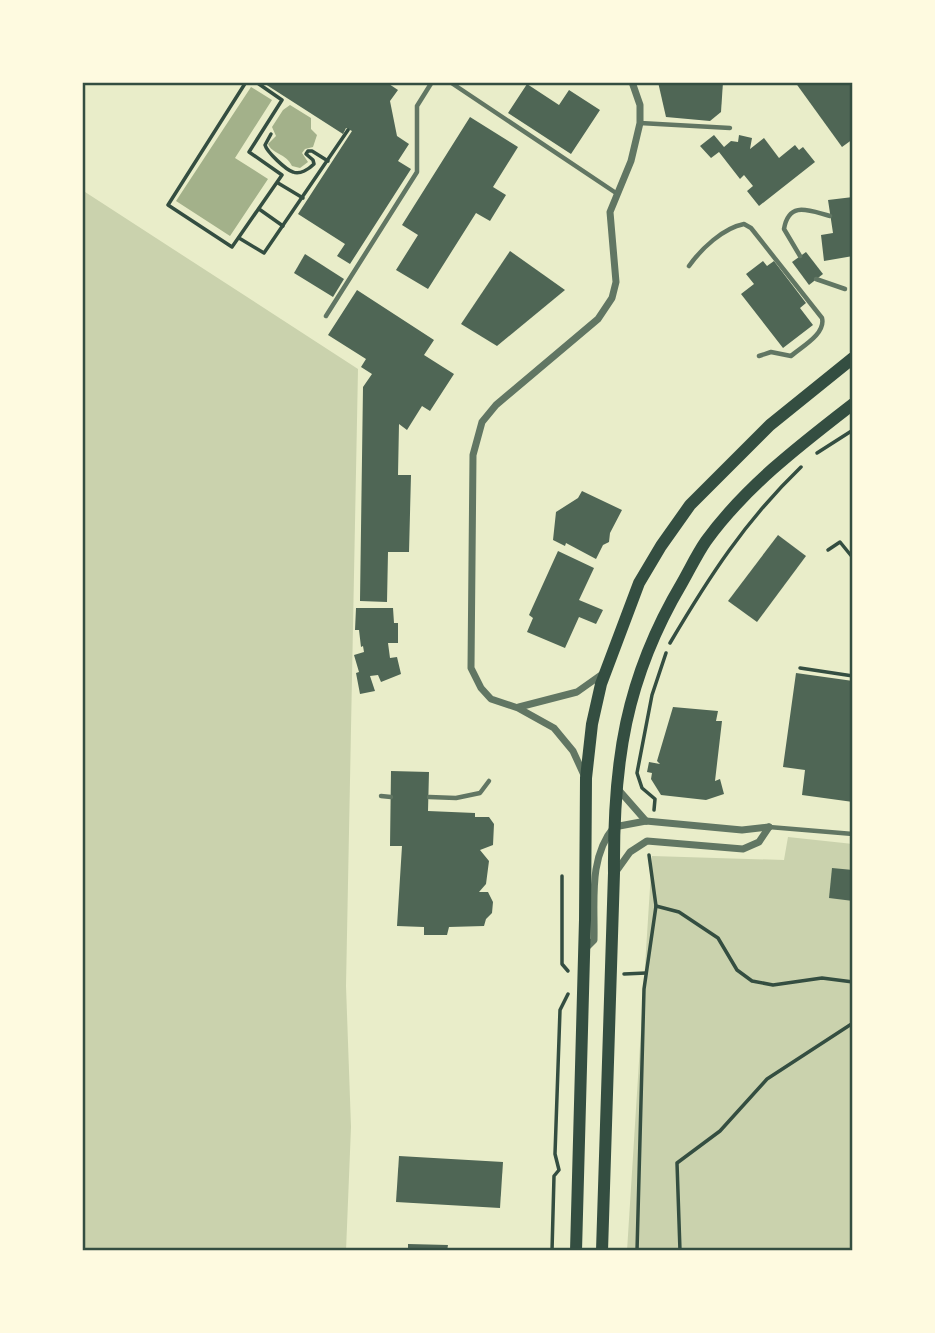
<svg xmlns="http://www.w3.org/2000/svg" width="935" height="1333" viewBox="0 0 935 1333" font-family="'PT Serif',serif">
<rect width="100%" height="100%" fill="#e9edc9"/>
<g fill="#cad2ad">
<polygon points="82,190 358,369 346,986 351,1127 346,1251 82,1251"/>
<polygon points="788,837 853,844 853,1251 627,1251 652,856 784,860"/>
</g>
<g fill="#a3b18a">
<polygon points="251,87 272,100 235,158 268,179 230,236 176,201"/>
<path d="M290 105 311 118V129L317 135 313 147 305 149 302 153 308 162 300 168 292 166C286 153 272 154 268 144L276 136 272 127 283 110Z"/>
</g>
<g fill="#4f6655">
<polygon points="262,82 386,82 398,90 390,101 397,136 409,144 398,161 411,169 350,264 337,256 345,244 298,214 352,131 346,128 343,134"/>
<polygon points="658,82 723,82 721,112 710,121 666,117"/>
<polygon points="795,82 853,82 853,139 842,147"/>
<polygon points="527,84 559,105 569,90 600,110 571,154 508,113"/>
<polygon points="470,117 518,147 493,187 506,195 490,221 476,213 428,289 396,270 418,235 402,225"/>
<polygon points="714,135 724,147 731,141 738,142 739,135 752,138 750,149 764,138 779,158 795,145 799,150 803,147 815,162 759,206 747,191 753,186 744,175 740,179 719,152 711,158 700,146"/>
<polygon points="853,197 853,256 824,261 821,235 833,233 828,200"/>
<polygon points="510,251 565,290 497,346 461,324"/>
<polygon points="806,252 823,274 809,285 792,262"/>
<polygon points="305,254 344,279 333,297 294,273"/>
<polygon points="763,261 767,266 774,261 806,303 800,308 813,325 783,348 741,294 754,284 746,274"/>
<polygon points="357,290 434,340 424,355 454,374 430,411 422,406 407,430 399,424 398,475 411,475 409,552 388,552 387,602 360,601 363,387 372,374 361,367 366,359 328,335"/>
<polygon points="582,491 622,510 610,533 609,542 603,545 596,559 566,543 565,546 553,540 556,512 578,498"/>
<polygon points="778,535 806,556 757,622 728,601"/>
<polygon points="558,551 594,568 579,600 603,610 596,624 579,617 565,648 527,632 533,618 529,615"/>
<polygon points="356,608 393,608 394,623 398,623 398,643 388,643 390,658 397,657 401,674 381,682 378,675 370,676 375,691 360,694 356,673 359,672 354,655 364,652 363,646 361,647 359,630 355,630"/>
<polygon points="796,673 853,681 853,802 802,795 805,770 783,767"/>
<polygon points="673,707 718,711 716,721 722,721 715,781 720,779 724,794 706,800 661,795 651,779 652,773 647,772 649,762 660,764 657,761"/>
<polygon points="391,771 429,772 428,811 475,813 475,817 489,817 494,824 493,845 480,850 489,861 486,884 479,892 488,892 493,902 492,913 486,919 484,926 449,927 447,935 424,935 424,927 397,926 402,846 390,846"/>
<polygon points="832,868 853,870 853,901 829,898"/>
<polygon points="399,1156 503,1162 500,1208 396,1202"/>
<polygon points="408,1244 448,1245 447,1251 408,1251"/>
</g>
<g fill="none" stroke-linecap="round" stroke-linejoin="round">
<g stroke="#344e41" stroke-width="3.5">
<polyline points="246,82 168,205 232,247 282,175 249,152 282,100 256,82"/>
<path d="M271 134 265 145C267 152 286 170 293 172 300 175 309 169 314 164L313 160 306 154 308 151H312L328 161"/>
<polyline points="278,183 303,198"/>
<polyline points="259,209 283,226"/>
<polyline points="239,238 264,253 348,130"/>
<polyline points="817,453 853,430"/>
<polyline points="828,550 840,542 853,558"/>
<path d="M670 643C709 577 745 521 801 467"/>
<polyline points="800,668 853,676"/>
<polyline points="654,810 655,799 642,788 637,773 652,695 666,653"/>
<polyline points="562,876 562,964 568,971"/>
<polyline points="656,906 679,912 718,938 737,970 752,981 773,985 822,978 853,982"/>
<polyline points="624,974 646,973"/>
<polyline points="552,1251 554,1176 559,1170 555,1154 560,1010 568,994"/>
<polyline points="637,1251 644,989 656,906 649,855"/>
<polyline points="680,1251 677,1163 720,1131 767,1079 853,1023"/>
</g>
<g stroke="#617663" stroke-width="4.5">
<polyline points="450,82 616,193"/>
<polyline points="640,123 730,128"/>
<path d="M800 256 784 229C789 200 810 211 830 216"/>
<path d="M689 266C701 249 723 228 744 224L751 228 822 318C826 334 801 347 791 356L771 352 759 356"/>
<polyline points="816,279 845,289"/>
<polyline points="326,316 417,172 417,106 432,82"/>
<polyline points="381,796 391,797"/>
<polyline points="429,797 456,798 480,793 489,781"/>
<polyline points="769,827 853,834"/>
</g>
<g stroke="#617663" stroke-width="7">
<polyline points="519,707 577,692 601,675"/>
<polyline points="584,775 573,751 554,728 518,708 491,699 481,688 471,668 473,455 482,422 496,405 598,319 612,298 616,282 610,212 631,161 640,123 640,105 632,82"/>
<polyline points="617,788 646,821"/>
<polyline points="615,873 630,852 647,841 743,849 759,842 769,827"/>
<path d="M584 950 594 940C595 902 588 858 614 827L646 821 742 830 769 827"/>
</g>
<g stroke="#344e41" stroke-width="12">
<polyline points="576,1251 585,920 586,778 592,724 601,684 639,583 661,546 690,505 770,425 853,358"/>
<path d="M602 1251 614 873C613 763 625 679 682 583 690 569 697 554 706 541 745 487 800 445 853 404"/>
</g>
</g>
<rect width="935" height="1333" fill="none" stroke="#fefae0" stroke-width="168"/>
<rect x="84" y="84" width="767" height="1165" fill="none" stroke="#344e41" stroke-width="2.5"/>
</svg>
